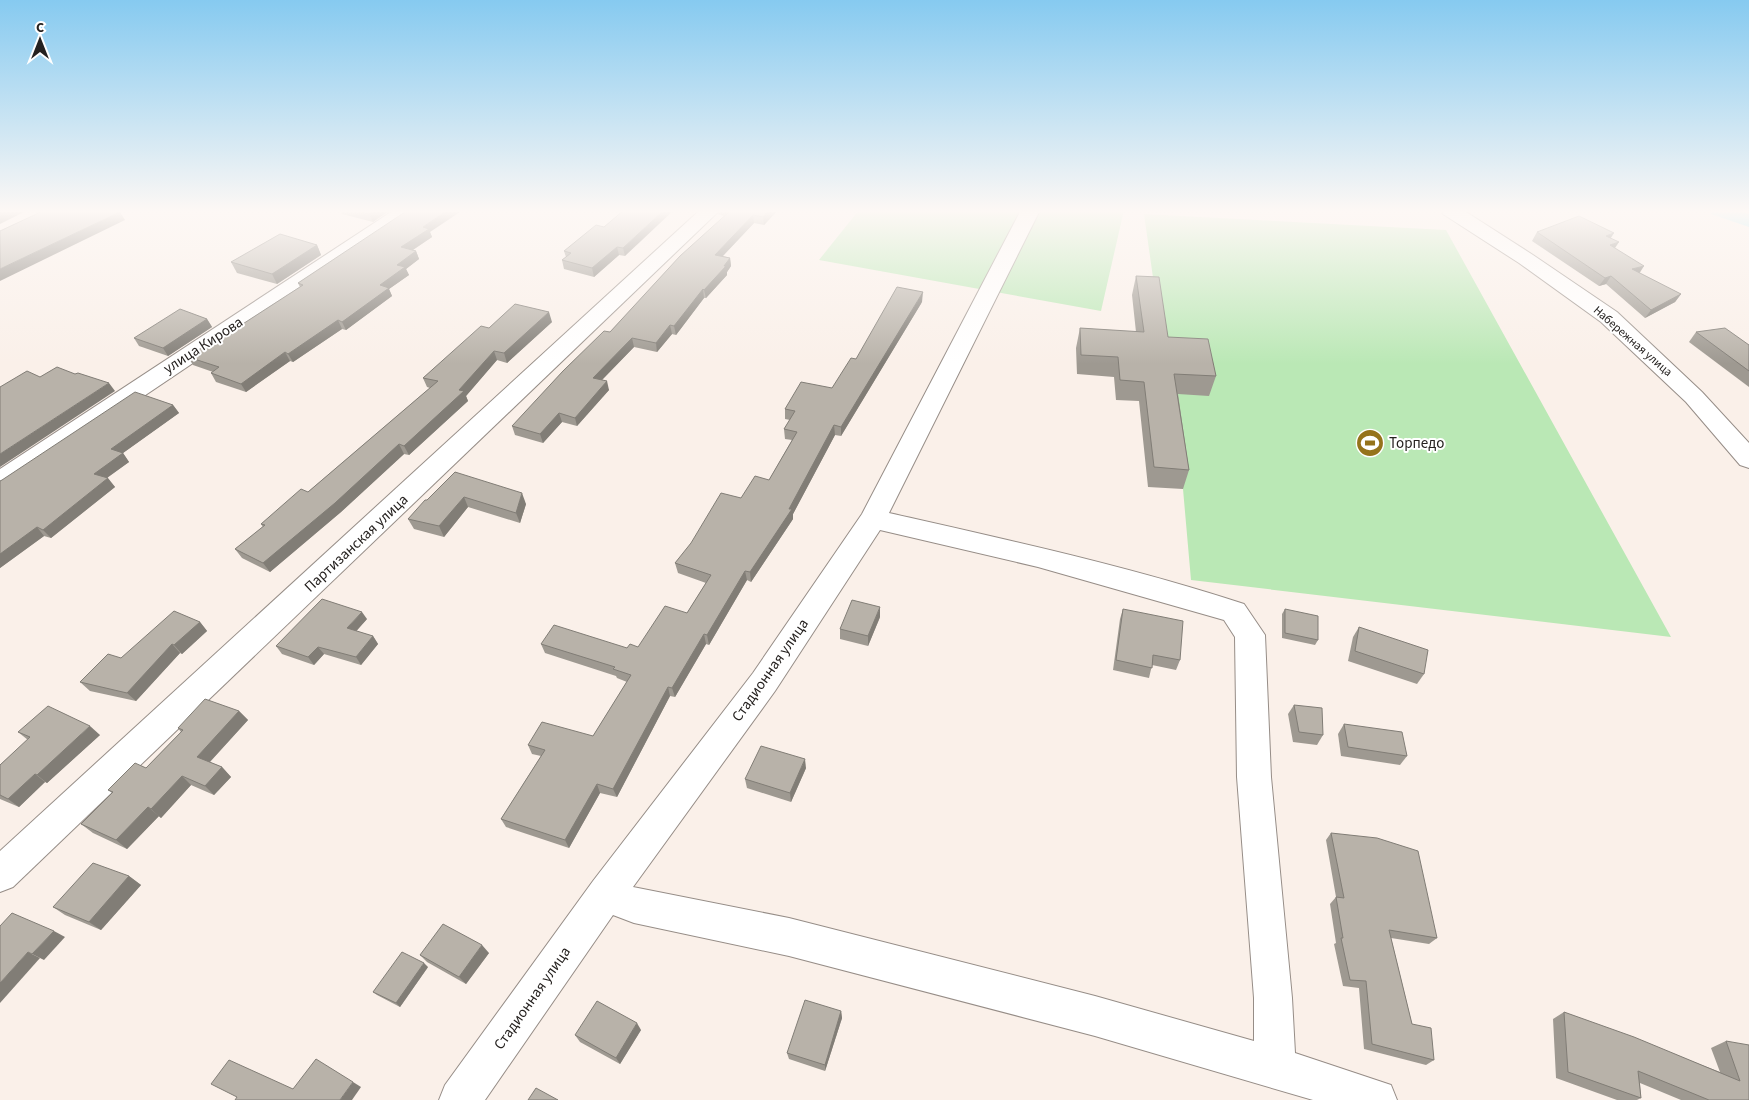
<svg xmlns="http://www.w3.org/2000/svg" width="1749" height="1100" viewBox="0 0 1749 1100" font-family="'Source Sans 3',sans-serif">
<rect width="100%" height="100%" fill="#faf0e9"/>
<g fill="#bae8b5">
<polygon points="859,210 1124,210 1101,311 819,260"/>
<polygon points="1144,214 1446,230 1671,637 1191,580 1183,489"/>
</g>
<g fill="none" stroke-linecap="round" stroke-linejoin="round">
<polygon fill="#93ebfb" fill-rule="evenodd" points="1708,210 1738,210 1749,214 1749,227 1711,214"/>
<g stroke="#968d87" stroke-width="2">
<g id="minor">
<polygon points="394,210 416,210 414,214 9,487 0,490 0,469"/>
<polygon points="700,210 720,210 13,887 0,892 0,851"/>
<path d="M1021 210H1040L889 513C1008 540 1128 566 1244 604L1265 635 1271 777 1292 998 1295 1053 1391 1085 1397 1100H1313L1095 1036 789 956 634 923 613 915 485 1100H439L445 1085 593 881 753 673 862 514ZM880 530 1038 567 1224 620 1235 637 1237 777 1254 998V1041L1095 996 789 918 633 887 775 691Z"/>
<polygon points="1441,210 1463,210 1533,255 1617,312 1702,392 1749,443 1749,468 1740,465 1686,402 1601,322 1519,263 1443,214"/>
</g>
</g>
<use href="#minor" fill="#fff" fill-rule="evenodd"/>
</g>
<g fill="#9e9991">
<polygon points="340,210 390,210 373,222 342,214"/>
<polygon points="624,210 625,256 619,255 594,277 564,269 562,260 566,257 564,251 604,227"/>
<polygon points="718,210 778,210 764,225 754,223 723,256 730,258 731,266 727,272 727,275 706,298 704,298 676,335 672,334 657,352 634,347 602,380 609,390 577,426 562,422 543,443 515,435 512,426 610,332 724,216 718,214"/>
<polygon points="430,232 432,237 413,250 416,251 419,259 406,269 409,275 389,289 392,296 346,330 342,329 293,362 290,361 246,392 216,382 211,373 213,372 193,365 188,357 235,329 300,287 298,283"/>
<polygon points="1537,232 1610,238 1615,248 1639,273 1681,294 1675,302 1645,318 1606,284 1599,286 1532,241"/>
<polygon points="317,245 321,255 277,284 237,273 231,262"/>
<polygon points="1136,276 1168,337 1216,376 1209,396 1178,394 1189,470 1183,489 1148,487 1139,401 1116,400 1114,377 1077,374 1076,348 1080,328 1136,332 1132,295"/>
<polygon points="922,302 841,436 835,435 793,514 793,519 751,582 747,580 709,645 706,644 675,697 670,696 617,797 600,793 569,848 506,827 501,819 541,756 532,754 528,745 593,736 627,682 617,678 616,676 545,653 541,644 627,648 638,647 687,613 706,583 678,573 675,563 741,498 769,480 792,440 785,439 784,429 790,420 785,419 785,409 832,388 856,359"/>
<polygon points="207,319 212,327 168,356 139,346 134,338"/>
<polygon points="552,322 507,363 497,360 466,396 468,401 409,455 404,454 341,512 270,572 242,558 235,549 263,527 261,524 308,492 430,388 427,387 423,378 489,328"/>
<polygon points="1696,332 1749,345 1749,387 1689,342"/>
<polygon points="173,405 179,413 123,453 129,462 107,478 115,487 51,538 44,536 0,568 0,481"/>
<polygon points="455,472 526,504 520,523 468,507 444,537 414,529 408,519"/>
<polygon points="1123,609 1180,660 1176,670 1152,665 1149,678 1113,670 1120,619"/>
<polygon points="1285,609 1318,640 1315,645 1282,638 1282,614"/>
<polygon points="880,617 868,646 840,639 840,629"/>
<polygon points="367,619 356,631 373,636 378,644 361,665 324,654 314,665 282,654 276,646"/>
<polygon points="200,622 207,631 182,654 180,653 136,701 90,691 80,682 121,658"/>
<polygon points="1359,627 1424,674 1417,684 1348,661 1353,637"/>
<polygon points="1294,705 1323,735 1317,745 1293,742 1288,714"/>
<polygon points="239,711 248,720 210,762 222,767 231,777 214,795 191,785 161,818 159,816 127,849 93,833 81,824 112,793 108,790 146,768 181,732 178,728"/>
<polygon points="1344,724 1407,756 1400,765 1341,756 1338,734"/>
<polygon points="18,732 100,735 47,783 45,782 19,807 0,799 0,765 28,740"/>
<polygon points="806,768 791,802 747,788 745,779"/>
<polygon points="1331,833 1437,938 1429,944 1391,938 1412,1024 1434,1060 1426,1065 1364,1049 1359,988 1343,986 1334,944 1336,943 1330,904 1336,897 1326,840"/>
<polygon points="129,876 141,885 101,930 65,915 53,907"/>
<polygon points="489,953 466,984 427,962 420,955"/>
<polygon points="428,967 400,1007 377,995 373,992"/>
<polygon points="841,1011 842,1018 825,1071 789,1059 787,1053"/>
<polygon points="1564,1012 1720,1072 1711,1048 1726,1041 1749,1100 1681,1100 1640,1083 1641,1098 1637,1100 1617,1100 1556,1078 1553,1019"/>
<polygon points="641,1030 620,1064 580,1042 575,1035"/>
</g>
<g fill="#817d76">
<polygon points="6,210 28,210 0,224 0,213"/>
<polygon points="375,210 390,210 373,222 369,214"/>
<polygon points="448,210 463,210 430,232 432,237 405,255 401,247 423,227"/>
<polygon points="664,210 674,210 625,256 623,248"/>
<polygon points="769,210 778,210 764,225 763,217"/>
<polygon points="120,212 125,220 0,281 0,269"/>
<polygon points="753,215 754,223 716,263 715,255"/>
<polygon points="1614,233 1609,241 1606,236"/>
<polygon points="1619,242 1613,251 1610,245"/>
<polygon points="317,245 321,255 277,284 272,274"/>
<polygon points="617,247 619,255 594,277 592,268"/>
<polygon points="416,251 419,259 406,269 409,275 389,289 392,296 346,330 342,322 380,285 397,265"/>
<polygon points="730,258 731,266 727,272 727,275 706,298 704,290"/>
<polygon points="1644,266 1639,274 1632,269"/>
<polygon points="1611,276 1606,284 1599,286 1605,278"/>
<polygon points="703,289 704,298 676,335 674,326"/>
<polygon points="923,292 922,302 841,436 841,427"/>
<polygon points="1681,294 1675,302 1645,318 1651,310"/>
<polygon points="549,312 552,322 507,363 504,353"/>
<polygon points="207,319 212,327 168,356 163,348"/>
<polygon points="338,320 342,329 293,362 288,354"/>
<polygon points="670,325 672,334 657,352 656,343"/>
<polygon points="632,338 634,347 595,387 593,378"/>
<polygon points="494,351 497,360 466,396 468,401 409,455 404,446 459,390"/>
<polygon points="285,352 290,361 246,392 241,384"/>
<polygon points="607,381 609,390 577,426 575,418"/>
<polygon points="109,383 115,391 0,467 0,454"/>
<polygon points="173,405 179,413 123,453 129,462 101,482 94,474 111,449"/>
<polygon points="559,413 562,422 543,443 540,434"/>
<polygon points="834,425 835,435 793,514 793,519 751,582 750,572 789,509"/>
<polygon points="399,444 404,454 341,512 270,572 263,563"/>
<polygon points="108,478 115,487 51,538 43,530"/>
<polygon points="522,493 526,504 520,523 516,513"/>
<polygon points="464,497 468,507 444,537 439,526"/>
<polygon points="37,527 44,536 0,568 0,554"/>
<polygon points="745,571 747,580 709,645 707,635"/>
<polygon points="880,607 880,617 868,646 868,636"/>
<polygon points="362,612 367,619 352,636 347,628"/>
<polygon points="200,622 207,631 182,654 174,645"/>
<polygon points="704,634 706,644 675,697 672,688"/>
<polygon points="373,636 378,644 361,665 356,657"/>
<polygon points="172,644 180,653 136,701 127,693"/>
<polygon points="318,647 324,654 314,665 308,657"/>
<polygon points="668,687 670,696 617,797 613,789"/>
<polygon points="239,711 248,720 206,766 197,757"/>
<polygon points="90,726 100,735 47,783 37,775"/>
<polygon points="805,759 806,768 791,802 790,793"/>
<polygon points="222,767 231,777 214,795 205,786"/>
<polygon points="35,774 45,782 19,807 8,799"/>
<polygon points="182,776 191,785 161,818 151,809"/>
<polygon points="597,784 600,793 569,848 565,840"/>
<polygon points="148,807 159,816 127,849 116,840"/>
<polygon points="129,876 141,885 101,930 89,922"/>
<polygon points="54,931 65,937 44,960 32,954"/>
<polygon points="482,945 489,953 466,984 459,977"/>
<polygon points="28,952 40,958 0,1003 0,983"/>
<polygon points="424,963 428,967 400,1007 396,1003"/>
<polygon points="841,1011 842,1018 825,1071 825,1065"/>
<polygon points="637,1023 641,1030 620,1064 616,1058"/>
<polygon points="353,1082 361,1087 352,1100 340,1100"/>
</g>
<g fill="#b8b2a9" stroke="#817d76">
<polygon points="0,210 6,210 0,213"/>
<polygon points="45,210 115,210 120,212 0,269 0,231"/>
<polygon points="355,210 375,210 369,214"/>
<polygon points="408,210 448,210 423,227 429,229 401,247 416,251 397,265 405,267 380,285 389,288 342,322 338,320 288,354 285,352 241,384 211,373 219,367 188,357 231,328 235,329 303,285 298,283"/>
<polygon points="624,210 664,210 623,248 617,247 592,268 562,260 571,253 564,251 596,225 604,227"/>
<polygon points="731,210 769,210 763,217 753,215 715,255 730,258 724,266 726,266 704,290 703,289 674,326 670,325 656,343 632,338 593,378 607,381 575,418 559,413 540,434 512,426 563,371 604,331 610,332 680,256"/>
<polygon points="1579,216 1614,233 1606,236 1619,242 1610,245 1644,266 1632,269 1681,294 1651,310 1611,276 1605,278 1537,232"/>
<polygon points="280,234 317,245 272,274 231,262"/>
<polygon points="1136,276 1159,277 1168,337 1208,339 1216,376 1174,374 1189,470 1154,467 1144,382 1120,380 1118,357 1081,355 1080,328 1144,332"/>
<polygon points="897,287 923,292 841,427 834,425 789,509 792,509 750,572 745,571 707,635 704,634 672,688 668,687 613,789 597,784 565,840 501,819 545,750 528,745 542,722 593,736 631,675 613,669 615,667 541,644 554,625 627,648 630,644 638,647 665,606 687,613 711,575 675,563 691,543 721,493 741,498 755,476 769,480 797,432 784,429 795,411 785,409 801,382 832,388 851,358 856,359"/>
<polygon points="515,304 549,312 504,353 494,351 459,390 464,391 404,446 399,444 335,503 263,563 235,549 265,525 261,524 301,489 308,492 438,381 423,378 481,326 489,328"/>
<polygon points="180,309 207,319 163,348 134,338"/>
<polygon points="1725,328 1749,345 1749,371 1696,332"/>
<polygon points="57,367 75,374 78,373 109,383 0,454 0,387 27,371 40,377"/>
<polygon points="135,392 173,405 111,449 123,453 94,474 108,478 43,530 37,527 0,554 0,481 2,480"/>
<polygon points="455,472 522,493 516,513 464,497 439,526 408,519 425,500 427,500"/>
<polygon points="322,599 362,612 347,628 373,636 356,657 318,647 308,657 276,646"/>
<polygon points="852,600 880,607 868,636 840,629"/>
<polygon points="1123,609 1183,621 1180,660 1153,655 1152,668 1116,660"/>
<polygon points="1285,609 1318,616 1318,640 1285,633"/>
<polygon points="174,611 200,622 174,645 172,644 127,693 80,682 108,654 121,658"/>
<polygon points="1359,627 1428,650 1424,674 1355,651"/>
<polygon points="205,699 239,711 197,757 222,767 205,786 182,776 151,809 148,807 116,840 81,824 113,792 108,790 135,763 146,768 183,730 178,728"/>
<polygon points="1294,705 1322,708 1323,735 1299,732"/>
<polygon points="48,706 90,726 37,775 35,774 8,799 0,795 0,765 30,737 18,732"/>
<polygon points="1344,724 1402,732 1407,756 1348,747"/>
<polygon points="761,746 805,759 790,793 745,779"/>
<polygon points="1331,833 1377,838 1418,851 1437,938 1389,930 1412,1024 1431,1028 1434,1060 1372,1044 1366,981 1350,980 1341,938 1343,938 1336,897 1344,898"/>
<polygon points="93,863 129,876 89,922 53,907"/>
<polygon points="12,913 54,931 32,954 28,952 0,983 0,926"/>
<polygon points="443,924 482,945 459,977 420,955"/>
<polygon points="402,952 424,963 396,1003 373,992"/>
<polygon points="805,1000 841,1011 825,1065 787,1053"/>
<polygon points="597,1001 637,1023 616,1058 575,1035"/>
<polygon points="1564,1012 1634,1037 1740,1081 1726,1041 1749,1045 1749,1100 1709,1100 1638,1071 1641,1098 1568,1072"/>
<polygon points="316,1059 353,1082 340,1100 235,1100 237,1097 211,1084 229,1060 293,1089"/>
<polygon points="536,1088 558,1100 528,1100"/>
</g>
<linearGradient id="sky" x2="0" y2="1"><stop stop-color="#86caf0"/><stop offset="0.58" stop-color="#fdf8f5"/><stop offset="1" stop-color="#fdf8f5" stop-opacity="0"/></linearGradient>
<rect width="1749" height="364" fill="url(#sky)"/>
<defs>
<g id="stadium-disc" transform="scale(1.4375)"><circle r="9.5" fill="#95731b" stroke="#fff"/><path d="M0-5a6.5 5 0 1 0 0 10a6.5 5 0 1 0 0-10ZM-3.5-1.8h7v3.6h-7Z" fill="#fff"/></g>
</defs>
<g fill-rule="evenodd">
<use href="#stadium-disc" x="1370" y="443"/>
</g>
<g text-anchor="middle" stroke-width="4" stroke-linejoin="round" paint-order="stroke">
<g font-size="12" fill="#25211f" stroke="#fff">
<text transform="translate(1633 341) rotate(41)" y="4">Набережная улица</text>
</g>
<g font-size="15" fill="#25211f" stroke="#fff">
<text transform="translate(203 345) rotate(-33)" y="5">улица Кирова</text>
<text transform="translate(356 543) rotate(-43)" y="5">Партизанская улица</text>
<text transform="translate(770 670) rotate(-55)" y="5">Стадионная улица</text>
<text transform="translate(532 998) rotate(-55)" y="5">Стадионная улица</text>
</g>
<g font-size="15" fill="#25211f" stroke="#fff" text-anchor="start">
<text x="1389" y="448">Торпедо</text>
</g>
</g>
<g transform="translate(40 40)" stroke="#ffffff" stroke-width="4" paint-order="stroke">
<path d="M0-4L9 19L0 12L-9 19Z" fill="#25211f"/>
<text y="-8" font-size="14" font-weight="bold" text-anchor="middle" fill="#25211f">С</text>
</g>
</svg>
